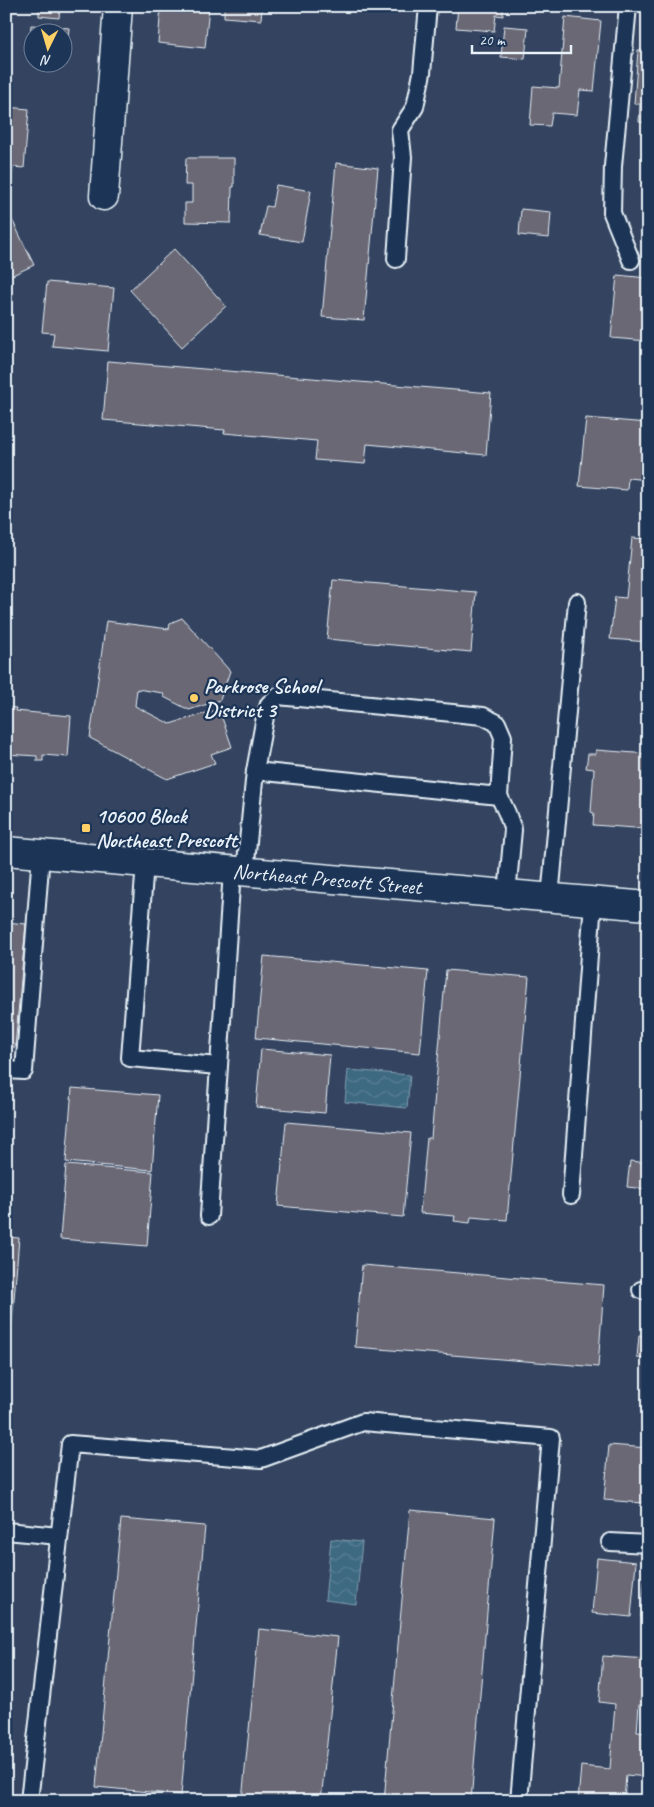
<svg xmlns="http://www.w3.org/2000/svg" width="654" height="1807" viewBox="0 0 654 1807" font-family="Caveat,sans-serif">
<defs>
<pattern id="water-waves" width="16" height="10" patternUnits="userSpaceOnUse" patternTransform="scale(1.25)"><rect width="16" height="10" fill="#3d6981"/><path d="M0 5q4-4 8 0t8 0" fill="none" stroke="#597f94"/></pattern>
</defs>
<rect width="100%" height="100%" fill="#344460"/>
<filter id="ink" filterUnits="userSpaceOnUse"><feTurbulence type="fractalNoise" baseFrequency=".02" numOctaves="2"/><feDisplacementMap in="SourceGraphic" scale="10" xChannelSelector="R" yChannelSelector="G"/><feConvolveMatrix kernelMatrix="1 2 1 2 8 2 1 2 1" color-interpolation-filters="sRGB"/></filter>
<g filter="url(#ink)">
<g fill="url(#water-waves)" stroke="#819fb1">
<polygon points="348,1070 410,1075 407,1108 345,1102"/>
<polygon points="331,1539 362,1542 356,1604 325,1600"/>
</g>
<g fill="#6a6775" stroke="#e8f1f8">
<polygon points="31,6 60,6 59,18 39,16 39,9 31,8"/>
<polygon points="161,6 209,6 205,48 158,43"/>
<polygon points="224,6 262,6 261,20 224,17"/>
<polygon points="458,6 503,6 503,16 496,15 494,31 456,28"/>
<polygon points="565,17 601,21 594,91 580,90 577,115 552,113 550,126 530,125 533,86 559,88"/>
<polygon points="31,25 69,28 66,60 62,60 62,32 32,32 32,57 28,56"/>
<polygon points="504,26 528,28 525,59 501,57"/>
<polygon points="638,50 648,50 648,123 639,122 640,104 634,104"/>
<polygon points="6,107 29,109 24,168 13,167 11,191 6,191"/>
<polygon points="186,158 234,158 234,187 232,187 231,223 185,222 185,203 192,203 192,185 185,185"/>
<polygon points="336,163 378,168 364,320 322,317"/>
<polygon points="276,185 311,191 302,242 260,235 266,206 272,207"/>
<polygon points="6,207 34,265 6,278"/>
<polygon points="521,209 551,212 549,238 519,235"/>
<polygon points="174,249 226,306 182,347 130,290"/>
<polygon points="617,275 648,278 648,341 611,338"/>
<polygon points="47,282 114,288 108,351 52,346 54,333 42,332"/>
<polygon points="108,361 491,393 486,455 367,444 365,464 315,460 317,441 224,433 225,430 103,420"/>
<polygon points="586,418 648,423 648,480 628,478 627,490 579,486"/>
<polygon points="632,538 648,539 648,642 610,639 615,597 626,598"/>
<polygon points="333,580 476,592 471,652 327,639"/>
<polygon points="182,618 230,671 220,700 189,710 164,697 163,693 137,689 135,706 170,724 219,709 232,747 211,754 215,763 167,779 90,738 106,621 169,629 170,623"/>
<polygon points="6,707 16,708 15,711 71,716 68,757 43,755 43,761 37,761 37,756 6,754"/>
<polygon points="596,750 648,754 648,820 642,820 642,827 635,828 593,825 594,813 591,812 594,769 586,768 588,754 596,754"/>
<polygon points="6,922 26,924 15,1047 6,1047"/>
<polygon points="264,956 428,971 420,1053 256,1038"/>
<polygon points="446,970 529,977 507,1220 471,1217 470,1223 454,1221 455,1216 420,1213 427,1138 431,1138"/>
<polygon points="261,1049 330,1055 325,1113 256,1107"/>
<polygon points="72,1088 158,1095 152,1170 66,1162"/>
<polygon points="286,1122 411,1133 403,1217 278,1206"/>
<polygon points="630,1161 648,1163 648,1189 627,1187"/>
<polygon points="66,1165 153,1172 147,1246 60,1239"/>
<polygon points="6,1237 19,1238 12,1324 6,1324"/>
<polygon points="362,1265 604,1285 598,1367 355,1347"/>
<polygon points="639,1335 648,1336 648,1359 637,1358"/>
<polygon points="609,1445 648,1448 643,1503 604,1500"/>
<polygon points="410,1510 495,1518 471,1801 384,1801"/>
<polygon points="121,1519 205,1526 181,1795 96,1787"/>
<polygon points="597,1558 636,1562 631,1617 592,1613"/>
<polygon points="646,1565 648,1565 648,1617 641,1617"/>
<polygon points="259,1629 338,1637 321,1801 242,1800"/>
<polygon points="603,1656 648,1659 648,1705 639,1705 637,1732 648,1733 648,1777 626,1775 624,1801 578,1801 581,1766 610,1769 615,1704 599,1702"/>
</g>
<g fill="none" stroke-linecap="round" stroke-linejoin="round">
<g stroke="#e8f1f8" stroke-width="20">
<g id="lane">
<polyline points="628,6 613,166 612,213 631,260"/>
<polyline points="396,259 403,157 400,130 415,107 422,73 428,6"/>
<polyline points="499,796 507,813 513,830 507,894"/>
<polyline points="145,863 130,1058 218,1066"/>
<polyline points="245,872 255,771 265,717 269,704 278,696 483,716 497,723 503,737 499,796 255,771"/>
<polyline points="550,898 577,602"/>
<polyline points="6,1070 24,1071 41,854"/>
<polyline points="571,1195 593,902"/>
<polyline points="209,1216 232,871"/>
<polyline points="641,1290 648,1291"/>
<polyline points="6,1531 59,1536"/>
<polyline points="610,1542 648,1544"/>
<polyline points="29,1801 70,1444 261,1459 363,1422 551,1438 519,1801"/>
</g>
</g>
<g stroke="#e8f1f8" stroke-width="31">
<polyline id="street" points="104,196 118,6"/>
</g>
<g stroke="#e8f1f8" stroke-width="31">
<polyline id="secondary" points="6,851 648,906"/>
</g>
<use href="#lane" stroke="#1d3557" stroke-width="16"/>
<use href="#street" stroke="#1d3557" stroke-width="28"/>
<use href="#secondary" stroke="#1d3557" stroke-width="28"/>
</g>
</g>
<g fill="#ffd166" stroke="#1d3557" stroke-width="2">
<circle cx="194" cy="698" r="5"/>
<rect x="81" y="823" width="10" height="10" rx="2.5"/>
</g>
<g text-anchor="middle" stroke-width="4.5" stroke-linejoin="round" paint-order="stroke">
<g font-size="21" font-weight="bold" fill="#e8f1f8" stroke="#1d3557" text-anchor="start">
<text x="204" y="693">Parkrose School<tspan x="204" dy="24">District 3</tspan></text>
<text x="96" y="823">10600 Block<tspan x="96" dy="24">Northeast Prescott</tspan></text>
</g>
<g font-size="21" fill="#e8f1f8" stroke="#1d3557">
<text transform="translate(327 879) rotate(5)" y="7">Northeast Prescott Street</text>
</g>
</g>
<rect width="654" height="1807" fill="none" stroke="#1d3557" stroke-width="25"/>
<rect x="12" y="12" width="629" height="1782" fill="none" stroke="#e8f1f8" stroke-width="2" filter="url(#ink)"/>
<g transform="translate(48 48) rotate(185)"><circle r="24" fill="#1d3557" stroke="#6e8097"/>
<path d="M0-4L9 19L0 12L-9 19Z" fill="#ffd166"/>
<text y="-8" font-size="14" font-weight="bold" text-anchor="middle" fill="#e8f1f8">N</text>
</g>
<path d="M472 45v8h99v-8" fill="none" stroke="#e8f1f8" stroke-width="2.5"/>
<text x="479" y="45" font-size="15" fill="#e8f1f8" stroke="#1d3557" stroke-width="4" paint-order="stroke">20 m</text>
</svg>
